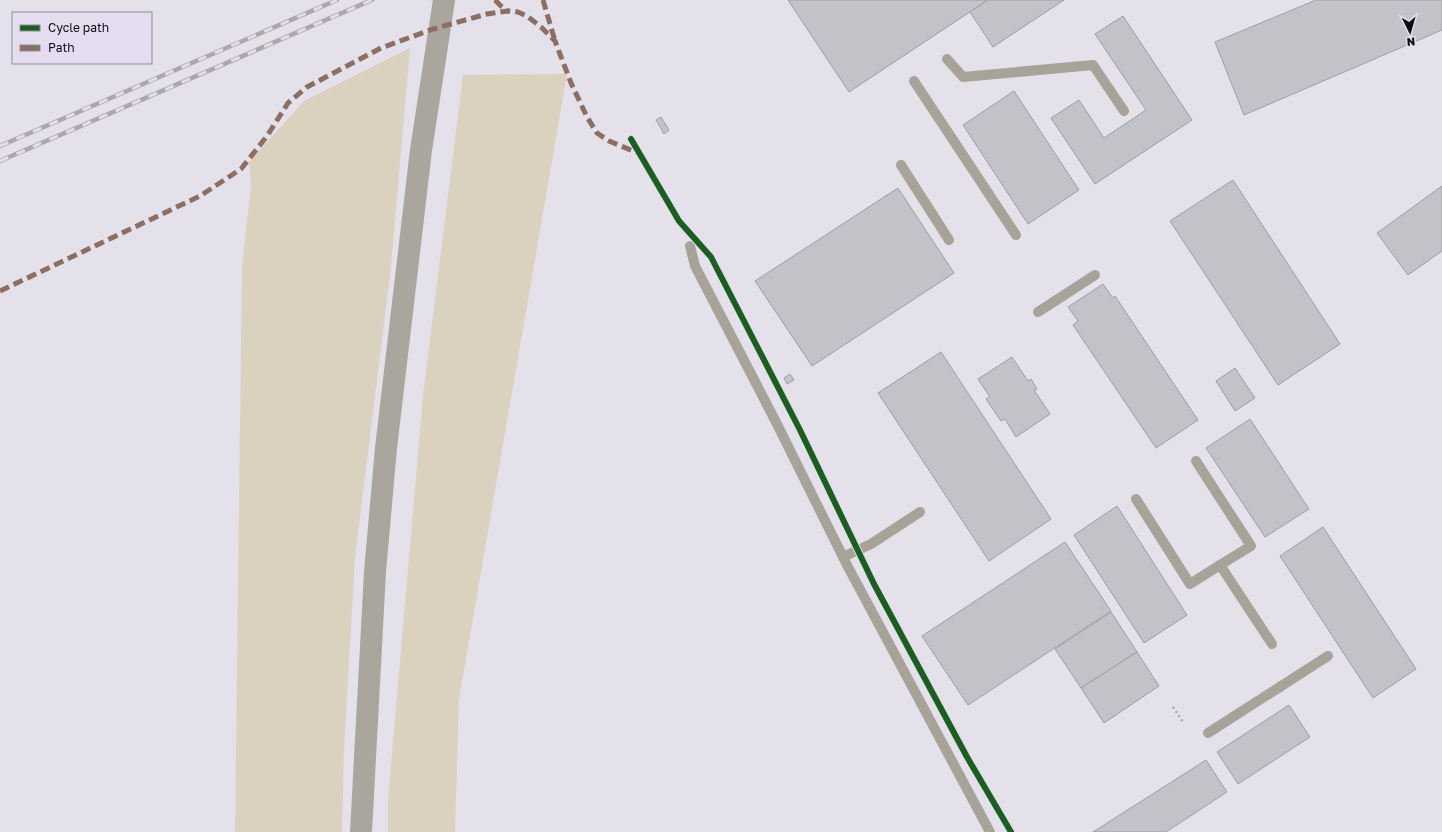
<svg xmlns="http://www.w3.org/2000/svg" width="1442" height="832" viewBox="0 0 1442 832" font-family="'Golos Text',sans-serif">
<rect width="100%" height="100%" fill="#e4e1eb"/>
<g fill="#dad1bf">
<polygon points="410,48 391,266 355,558 344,749 342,832 235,832 242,266 251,187 249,162 304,101"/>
<polygon points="567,74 459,699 455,832 388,832 388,800 423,396 463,75"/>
</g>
<g fill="#c4c2c9" stroke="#9f9da4">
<polygon points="788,0 988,0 849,92"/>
<polygon points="988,0 1064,0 993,47 970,12"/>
<polygon points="1316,0 1442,0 1442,30 1244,115 1215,42"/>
<polygon points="1123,16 1192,120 1095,184 1051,118 1079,100 1104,138 1146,110 1095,34"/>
<polygon points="1014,91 1079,190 1028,224 963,125"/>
<polygon points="661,117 669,130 664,134 656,120"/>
<polygon points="1233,180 1340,344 1278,385 1170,221"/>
<polygon points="1442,186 1442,251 1408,275 1377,233"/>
<polygon points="898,188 954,273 812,366 755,281"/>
<polygon points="1103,284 1113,298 1115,296 1198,420 1156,448 1073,325 1078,321 1068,307"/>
<polygon points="941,352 1051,519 989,561 878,393"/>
<polygon points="1012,357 1028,381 1031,379 1037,389 1034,390 1050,414 1016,437 1005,419 1001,421 986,399 990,397 978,379"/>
<polygon points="1235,368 1255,398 1235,411 1216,381"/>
<polygon points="790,374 794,380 787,384 784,378"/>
<polygon points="1250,419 1309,509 1265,537 1206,448"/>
<polygon points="1117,506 1187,615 1144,643 1074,535"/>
<polygon points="1323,527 1416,669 1373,698 1280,556"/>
<polygon points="1065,542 1111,611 968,705 922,636"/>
<polygon points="1111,612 1137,652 1081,688 1055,649"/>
<polygon points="1137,652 1159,686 1104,723 1081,688"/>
<polygon points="1289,705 1310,737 1238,784 1217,752"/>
<polygon points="1206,760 1227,792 1166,832 1093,832"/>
</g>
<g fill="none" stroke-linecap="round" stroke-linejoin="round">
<polyline stroke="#aba7a4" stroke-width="2.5" stroke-dasharray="2 3" stroke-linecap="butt" points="1173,707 1183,722"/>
<g stroke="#a8a398" stroke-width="10">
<polyline points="947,59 963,77 1093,65 1124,111"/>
<polyline points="914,81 1016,235"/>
<polyline points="901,165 949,240"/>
<polyline points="690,246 695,266 777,424 848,567 990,832"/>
<polyline points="1038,312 1095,275"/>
<polyline points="1196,461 1251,546 1220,565 1272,644"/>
<polyline points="1136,499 1190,584 1220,565"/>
<polyline points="843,557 871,544 920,512"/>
<polyline points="1208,733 1328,656"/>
</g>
<polyline stroke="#aaa69e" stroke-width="22" points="361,832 375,572 386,448 421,150 444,0"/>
<g stroke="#aca8a7" stroke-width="4.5">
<g id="rail">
<polyline points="0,146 337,0"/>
<polyline points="0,161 372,0"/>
</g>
</g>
<use href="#rail" stroke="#e3ddef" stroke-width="3" stroke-dasharray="9" stroke-linecap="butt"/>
<g stroke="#8d6e63" stroke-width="5" stroke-dasharray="10 5" stroke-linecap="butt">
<polyline points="495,0 501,6 508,11"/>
<polyline points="543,0 555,41"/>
<polyline points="0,291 200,196 241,169 267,136 288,103 307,87 381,48 433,29 487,14 508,11 518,12 527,16 541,27 555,41 571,83 587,117 597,133 609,141 638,153"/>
</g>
<g stroke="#e3ddef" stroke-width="8">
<polyline id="cycleway" points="631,139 679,221 711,257 800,430 874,584 967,757 1011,832"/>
</g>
<use href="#cycleway" stroke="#1b5e20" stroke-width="6"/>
</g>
<rect x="12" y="12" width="140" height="52" fill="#e3ddef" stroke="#8e8997"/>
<rect x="20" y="25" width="20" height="6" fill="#1b5e20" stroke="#8e8997"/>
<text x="48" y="32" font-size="12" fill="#0e0c12">Cycle path</text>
<rect x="20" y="45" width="20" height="6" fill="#8d6e63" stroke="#8e8997"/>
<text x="48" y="52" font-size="12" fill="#0e0c12">Path</text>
<g transform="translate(1410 32) rotate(175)" stroke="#e3ddef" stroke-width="3" paint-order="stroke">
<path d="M0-3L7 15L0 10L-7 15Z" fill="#0e0c12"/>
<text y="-6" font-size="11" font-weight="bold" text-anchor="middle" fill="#0e0c12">N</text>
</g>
</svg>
